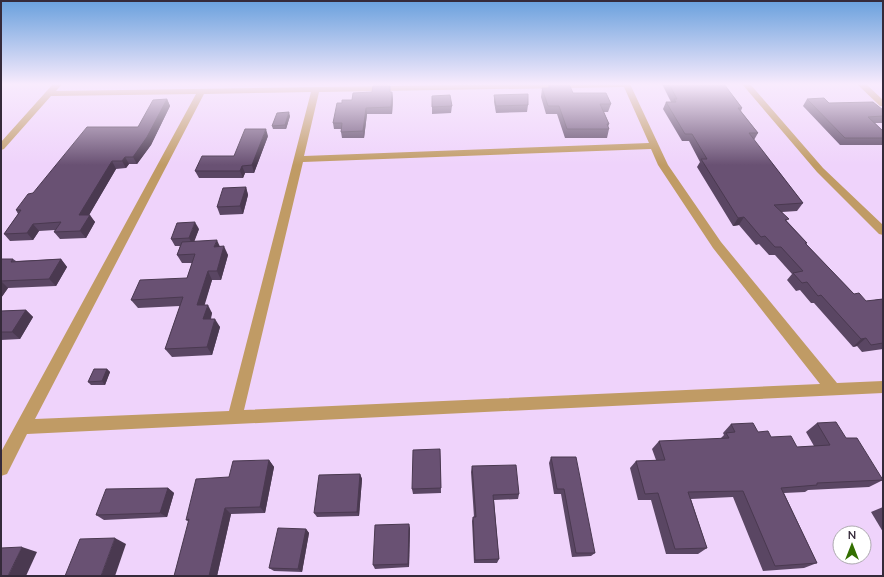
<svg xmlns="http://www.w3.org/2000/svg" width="884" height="577" viewBox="0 0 884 577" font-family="Lato,sans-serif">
<rect width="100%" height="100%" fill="#efd3fb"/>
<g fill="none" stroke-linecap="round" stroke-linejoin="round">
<g fill="#c09b65" fill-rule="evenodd">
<path d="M53 84H62L56 91 523 84H630L668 165 721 242 837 383 883 381V393L27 434 7 474 1 476V452L196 94 51 96 4 149 1 150V142ZM624 87 649 143 304 156 319 92ZM311 92 229 411 35 419 204 94ZM651 149 658 165 713 248 820 384 244 410 303 162Z"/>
<polygon points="742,84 750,84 823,168 883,225 883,235 879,234 817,172"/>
<polygon points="857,84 866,84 883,100 883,106 880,106"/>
</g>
</g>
<g fill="#5a4663">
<polygon points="374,84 391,84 374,85"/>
<polygon points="549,84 569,84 573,93 611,104 608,112 604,112 609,124 608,127 609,129 607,138 565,138 557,114 546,114 541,97 542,88 548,88"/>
<polygon points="662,84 724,84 742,108 741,111 758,133 754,140 803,203 797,211 782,212 787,221 807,243 806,244 854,294 866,301 883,299 883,349 862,352 857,346 853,347 814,303 811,303 800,290 796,291 787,280 792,274 775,255 769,255 759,244 756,245 739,225 733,226 697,167 700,162 689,141 682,141 663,109 666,102 671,102"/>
<polygon points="391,92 392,92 393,99 392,114 367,114 364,138 342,138 341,132 341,129 334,129 333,123 342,103"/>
<polygon points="494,95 528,105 527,112 496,113 494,102"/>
<polygon points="432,96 452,106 451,113 432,114"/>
<polygon points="167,99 170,106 151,145 137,164 129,164 126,168 116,169 89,215 95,222 86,238 60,239 54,232 55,230 39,231 33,240 10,241 4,234 18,214 16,210 33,193 138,127"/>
<polygon points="807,99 829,103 883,110 883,123 875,123 883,131 883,145 840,145 803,106"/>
<polygon points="290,116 286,129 273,129 272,126"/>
<polygon points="268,136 254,173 245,173 243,178 199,178 195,171 234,156"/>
<polygon points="246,187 248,195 243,214 220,215 217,207"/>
<polygon points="199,229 194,241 220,247 228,255 221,280 212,280 204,305 212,313 211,319 220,327 212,355 172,357 165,349 180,306 138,308 131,300 187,278 192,263 182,263 177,255 180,246 175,246 171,239"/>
<polygon points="1,259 13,259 16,261 61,259 67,267 56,286 8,288 1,298"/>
<polygon points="26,310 33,317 20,339 1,340 1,311"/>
<polygon points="107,369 110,372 105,385 91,385 88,382"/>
<polygon points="817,423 846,438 883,480 869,487 808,490 805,492 784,493 817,563 804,568 763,571 733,497 691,499 707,548 698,554 666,554 651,500 638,500 630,468 636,461 656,460 652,449 659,441 720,439 724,435 723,433 731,424 758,432 797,447 814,446 806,432"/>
<polygon points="440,449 441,493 413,494 412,489"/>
<polygon points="551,457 595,553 591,556 572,557 561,494 554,494 549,463"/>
<polygon points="269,460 274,467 265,513 231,514 217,576 174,576 189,522 186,520 229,477"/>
<polygon points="472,466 519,494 518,499 494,500 499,559 497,563 474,563 472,521 473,517 474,517 471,472"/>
<polygon points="360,474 362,479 359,516 317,517 314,513"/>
<polygon points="168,488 174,493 167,517 104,520 96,515"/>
<polygon points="883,507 883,532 871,512"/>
<polygon points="410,528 409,567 375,569 373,565"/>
<polygon points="306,529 309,533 302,572 274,571 269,568"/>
</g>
<g fill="#4a3950">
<polygon points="392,92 393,99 392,114 391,107"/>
<polygon points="167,99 170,106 151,145 137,164 133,157"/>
<polygon points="366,108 367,114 364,138 363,131"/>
<polygon points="289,112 290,116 286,129 285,125"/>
<polygon points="266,129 268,136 254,173 252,165"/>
<polygon points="125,157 129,164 126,168 122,161"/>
<polygon points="112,161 116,169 85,222 79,215"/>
<polygon points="242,166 245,173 243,178 240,171"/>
<polygon points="246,187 248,195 243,214 240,206"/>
<polygon points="90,215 95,222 86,238 80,231"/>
<polygon points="744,217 739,225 733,226 738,218"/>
<polygon points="195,222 199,229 193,245 189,238"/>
<polygon points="33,224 39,231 33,240 27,233"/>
<polygon points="217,240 221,249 214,247"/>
<polygon points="224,246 228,255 221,280 217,271"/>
<polygon points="61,259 67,267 56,286 49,279"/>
<polygon points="208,271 212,280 202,314 197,305"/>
<polygon points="1,281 8,288 1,298"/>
<polygon points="208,305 212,313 208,327 203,319"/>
<polygon points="26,310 33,317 20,339 12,332"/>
<polygon points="215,319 220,327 212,355 207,347"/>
<polygon points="866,338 857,346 853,347 861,339"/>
<polygon points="107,369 110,372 105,385 102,381"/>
<polygon points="269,460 274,467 265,513 260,507"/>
<polygon points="360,474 362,479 359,516 357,512"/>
<polygon points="168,488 174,493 167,517 160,513"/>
<polygon points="225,508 231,514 217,576 209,576"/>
<polygon points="409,524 410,528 409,567 408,564"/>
<polygon points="306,529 309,533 302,572 298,569"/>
<polygon points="115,538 126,544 115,576 101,576"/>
<polygon points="22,547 37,552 26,576 8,576"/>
</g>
<g fill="#695173" stroke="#4a3950">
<polygon points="550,84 569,84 573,93 606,93 611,104 600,104 609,124 607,124 609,129 567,129 559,106 548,106 542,88 550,88"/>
<polygon points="669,84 724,84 742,108 738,108 758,133 749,133 803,203 774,205 789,219 785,220 807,243 805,243 854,294 859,293 866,301 883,299 883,343 871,345 866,338 861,339 821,295 818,296 807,282 802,283 793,273 803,271 781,247 775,247 765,236 761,237 744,217 738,218 701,159 707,159 692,134 685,134 666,102 676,102 674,99 677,99"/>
<polygon points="373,86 390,86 390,92 392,92 391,107 366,108 363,131 341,132 342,123 333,123 337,103 342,103 342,100 352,100 353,93 372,92"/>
<polygon points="528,94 528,105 496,106 494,95"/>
<polygon points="450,95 452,106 432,107 432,96"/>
<polygon points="824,98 829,103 873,102 883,110 883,116 868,117 883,131 883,138 845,138 807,99"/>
<polygon points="167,99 147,137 133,157 125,157 122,161 112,161 79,215 90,215 80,231 54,232 61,222 33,224 27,233 4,234 21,210 16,210 28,194 33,193 87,127 138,127 153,100"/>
<polygon points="289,112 285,125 272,126 277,113"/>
<polygon points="245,129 266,129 252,165 242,166 240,171 195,171 202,156 234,156"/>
<polygon points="246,187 240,206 217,207 223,188"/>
<polygon points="195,222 189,238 171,239 177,223"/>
<polygon points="217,240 214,247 224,246 217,271 208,271 197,305 208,305 203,319 215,319 207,347 165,349 183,297 131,300 140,280 187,278 195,254 177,255 182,242"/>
<polygon points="1,259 13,259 11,262 61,259 49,279 1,281"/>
<polygon points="26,310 12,332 1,332 1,311"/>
<polygon points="94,369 107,369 102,381 88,382"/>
<polygon points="836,422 846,438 857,438 883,480 817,483 817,485 781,488 817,563 775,566 743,491 688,492 707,548 675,549 658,493 645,494 636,461 665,460 659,441 729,438 726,433 735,432 731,424 753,423 758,432 768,431 771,437 791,436 797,447 830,445 817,423"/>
<polygon points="440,449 441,488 412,489 413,450"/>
<polygon points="551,457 576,457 595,553 576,553 564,489 557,489"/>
<polygon points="269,460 260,507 225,508 209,576 174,576 189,519 186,520 196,479 229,477 233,461"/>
<polygon points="516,465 519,494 493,495 499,559 475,560 473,517 476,517 472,466"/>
<polygon points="360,474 357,512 314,513 319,475"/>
<polygon points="168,488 160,513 96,515 106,489"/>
<polygon points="409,524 408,564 373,565 375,525"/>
<polygon points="278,528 306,529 298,569 269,568"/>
<polygon points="115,538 101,576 65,576 80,539"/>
<polygon points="22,547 8,576 1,576 1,548"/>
</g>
<linearGradient id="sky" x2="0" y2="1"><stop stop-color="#69a0dd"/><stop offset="0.51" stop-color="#f8ebfd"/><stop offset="1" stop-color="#f8ebfd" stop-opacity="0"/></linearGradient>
<rect width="884" height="165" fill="url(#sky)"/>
<rect width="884" height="577" fill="none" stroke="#352a3a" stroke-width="4"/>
<g transform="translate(852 545)"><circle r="19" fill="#ffffff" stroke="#aeaab0"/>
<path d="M0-3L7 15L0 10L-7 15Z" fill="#336f00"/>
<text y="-6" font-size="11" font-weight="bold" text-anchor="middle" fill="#352a3a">N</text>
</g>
</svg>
